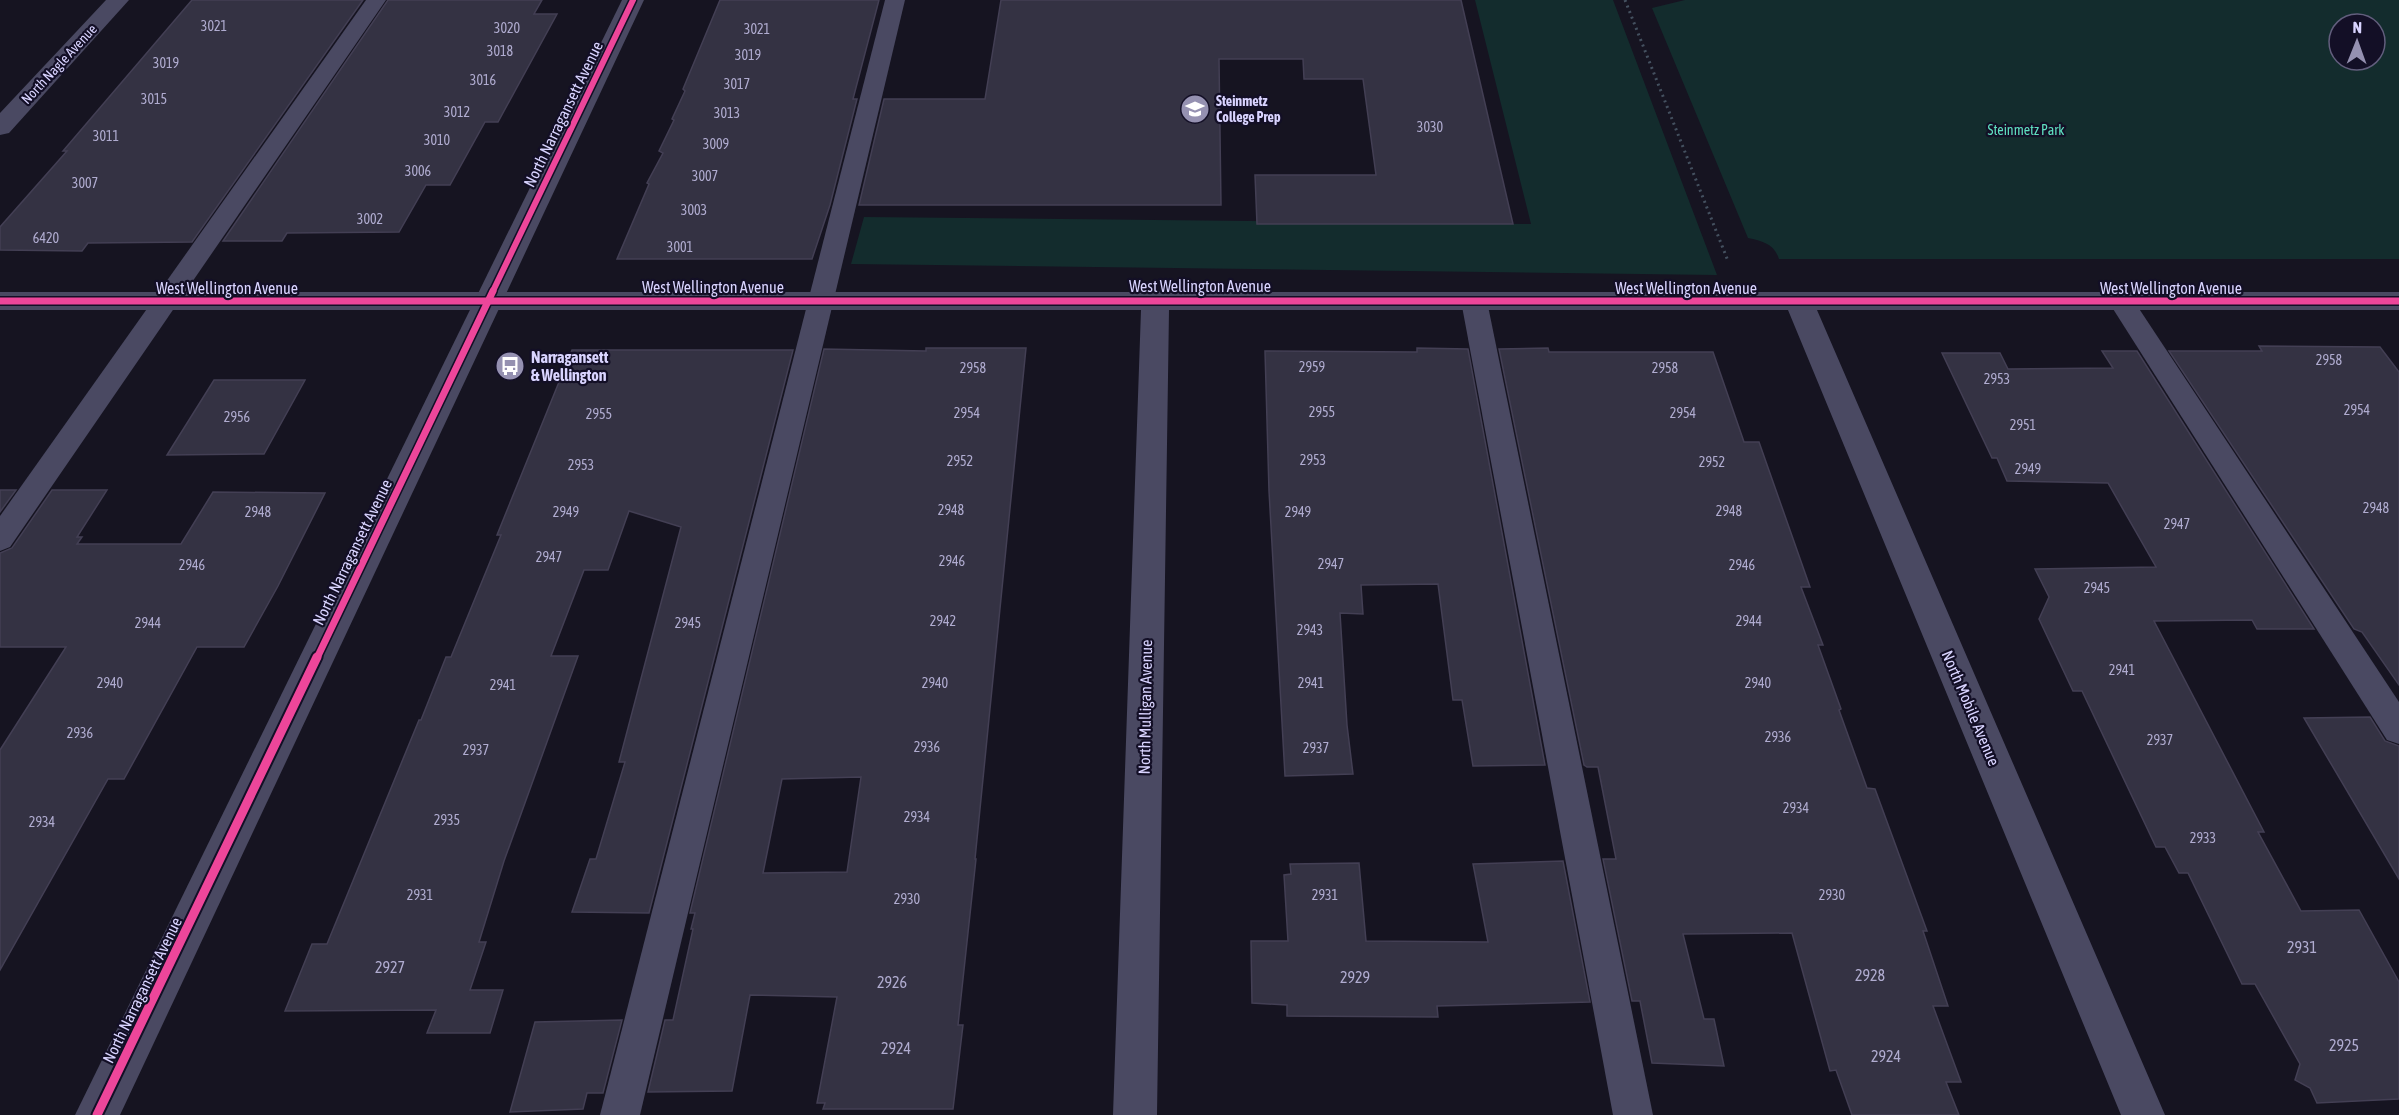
<svg xmlns="http://www.w3.org/2000/svg" width="2399" height="1115" viewBox="0 0 2399 1115" font-family="'Asap Condensed',sans-serif">
<rect width="100%" height="100%" fill="#161421"/>
<g fill="#132c2d" fill-rule="evenodd">
<polygon points="1475,0 1613,0 1717,275 851,264 864,217 1531,224"/>
<path d="M1685 0H2399V259H1779C1774 244 1763 241 1748 238L1652 8ZM2339 24H2375V60H2339Z"/>
</g>
<g fill="#343243" stroke="#433f54" stroke-width="1.5" fill-rule="evenodd">
<polygon points="192,0 363,0 192,242 88,243 82,251 0,250 0,227 67,151 63,151"/>
<polygon points="388,0 542,0 534,14 557,14 498,122 485,122 450,185 426,185 399,232 287,233 282,241 223,241"/>
<polygon points="720,0 879,0 853,99 857,99 830,205 812,259 617,259 649,184 647,183 663,153 659,151 674,120 672,119 685,91 683,89"/>
<polygon points="1001,0 1461,0 1513,224 1257,224 1255,175 1376,175 1363,79 1304,79 1303,59 1219,59 1221,205 859,205 884,99 985,99"/>
<polygon points="2259,346 2380,347 2399,372 2399,685 2362,632 2354,629 2169,351 2262,351"/>
<path d="M926 348H1026L975 859H976L958 1025H963L953 1109H823L825 1103H817L837 997 750 995 732 1091 648 1092 665 1020H673L693 929H691L695 913H690L824 349 926 351ZM861 777 847 872 763 873 782 779Z"/>
<polygon points="1417,348 1468,349 1545,765 1473,766 1462,700 1453,700 1438,584 1361,585 1363,614 1340,613 1347,725 1353,774 1285,776 1269,491 1265,351 1417,352"/>
<polygon points="1548,348 1549,352 1713,352 1744,442 1759,442 1810,587 1801,587 1823,645 1818,645 1841,709 1839,710 1867,788 1875,789 1927,931 1923,931 1948,1006 1933,1006 1961,1082 1946,1082 1959,1115 1852,1115 1836,1070 1830,1071 1792,933 1683,934 1704,1019 1714,1019 1724,1066 1652,1063 1640,1001 1632,1001 1603,859 1616,859 1598,767 1587,767 1584,765 1499,349"/>
<polygon points="572,350 793,350 649,913 572,912 590,859 596,859 625,762 619,762 681,527 629,511 608,570 584,570 551,656 578,656 504,861 479,942 486,942 470,990 503,990 490,1033 427,1033 436,1010 285,1011 312,944 327,944 419,720 421,720 446,657 451,657 501,535 497,535"/>
<polygon points="2102,351 2137,351 2314,629 2257,629 2252,620 2154,621 2264,832 2258,832 2301,911 2359,910 2399,982 2399,1099 2317,1103 2310,1088 2295,1080 2300,1064 2255,984 2242,984 2188,873 2179,873 2165,847 2156,847 2082,691 2073,691 2039,619 2049,597 2035,569 2156,567 2108,483 2007,481 1997,458 1992,458 1942,353 2000,353 2008,369 2113,368"/>
<polygon points="214,380 305,380 264,454 167,455"/>
<polygon points="0,490 16,490 0,512"/>
<polygon points="52,490 107,490 77,537 82,537 77,544 181,544 213,492 325,493 278,586 244,647 197,647 124,779 108,779 0,970 0,750 66,647 0,647 0,553 12,548"/>
<polygon points="2370,717 2385,741 2399,746 2399,879 2304,718"/>
<polygon points="1563,861 1590,1002 1437,1006 1438,1017 1287,1016 1287,1005 1252,1003 1251,941 1288,941 1284,875 1291,874 1290,864 1359,863 1366,941 1488,942 1473,864"/>
<polygon points="622,1020 603,1093 587,1093 583,1109 510,1112 535,1022"/>
</g>
<g fill="none" stroke-linecap="round" stroke-linejoin="round">
<polyline stroke="#44505f" stroke-width="3" stroke-dasharray="2 4" stroke-linecap="butt" points="1625,0 1728,261"/>
<g fill="#4a4962" fill-rule="evenodd">
<polygon points="366,0 386,0 10,547 0,551 0,516"/>
<polygon points="885,0 905,0 640,1115 600,1115"/>
<polygon points="1474,292 1483,295 1487,301 1653,1115 1613,1115 1461,301 1465,295"/>
<polygon points="2121,292 2130,295 2399,702 2399,744 2387,740 2108,301 2112,295"/>
</g>
<g fill="#4a4962" fill-rule="evenodd">
<polygon points="106,0 129,0 9,133 0,135 0,113"/>
<polygon points="1155,290 1162,292 2399,292 2399,310 1817,310 2165,1115 2121,1115 1788,310 1169,310 1157,1115 1113,1115 1141,310 0,310 0,292 1148,292"/>
</g>
<polygon fill="#4a4962" fill-rule="evenodd" points="622,0 644,0 120,1115 75,1115"/>
<g stroke="#130f26" stroke-width="9">
<polyline id="cycleway-far2" points="492,293 633,0"/>
</g>
<g stroke="#130f26" stroke-width="10">
<g id="cycleway-far1">
<polyline points="0,301 2399,301"/>
<polyline points="317,658 493,291"/>
</g>
</g>
<g stroke="#130f26" stroke-width="13">
<polyline id="cycleway" points="97,1115 317,657"/>
</g>
<use href="#cycleway-far2" stroke="#ed469a" stroke-width="6"/>
<use href="#cycleway-far1" stroke="#ed469a" stroke-width="7"/>
<use href="#cycleway" stroke="#ed469a" stroke-width="9"/>
</g>
<defs>
<g id="school-disc" transform="scale(1.5)"><circle r="9.5" fill="#9591b1" stroke="#130f26"/><path d="M0-5L7-2L0 1L-7-2ZM-4 1L0 2.5L4 1V4Q0 6-4 4Z" fill="#fff"/></g>
<g id="bus-disc" transform="scale(1.5)"><circle r="9.5" fill="#9591b1" stroke="#130f26"/><path d="M-5-6H5V4H4V6H2V4H-2V6H-4V4H-5ZM-3.5-4V0h7V-4ZM-3.5 1.2v1.5H-2V1.2ZM2 1.2v1.5H3.5V1.2Z" fill="#fff"/></g>
</defs>
<g fill-rule="evenodd">
<use href="#school-disc" x="1195" y="109"/>
<use href="#bus-disc" x="510" y="366"/>
</g>
<g text-anchor="middle" stroke-width="4.5" stroke-linejoin="round" paint-order="stroke">
<g font-size="14" fill="#b0acd0">
<text x="214" y="31">3021</text>
<text x="507" y="33">3020</text>
<text x="757" y="34">3021</text>
<text x="500" y="56">3018</text>
<text x="748" y="60">3019</text>
<text x="166" y="68">3019</text>
<text x="483" y="85">3016</text>
<text x="737" y="89">3017</text>
<text x="154" y="104">3015</text>
<text x="457" y="117">3012</text>
<text x="727" y="118">3013</text>
<text x="1430" y="132">3030</text>
<text x="106" y="141">3011</text>
<text x="437" y="145">3010</text>
<text x="716" y="149">3009</text>
<text x="418" y="176">3006</text>
<text x="705" y="181">3007</text>
<text x="85" y="188">3007</text>
<text x="694" y="215">3003</text>
<text x="370" y="224">3002</text>
<text x="46" y="243">6420</text>
<text x="680" y="252">3001</text>
<text x="2329" y="365">2958</text>
<text x="1312" y="372">2959</text>
<text x="973" y="373">2958</text>
<text x="1665" y="373">2958</text>
<text x="1997" y="384">2953</text>
<text x="2357" y="415">2954</text>
<text x="1322" y="417">2955</text>
<text x="967" y="418">2954</text>
<text x="1683" y="418">2954</text>
<text x="599" y="419">2955</text>
<text x="237" y="422">2956</text>
<text x="2023" y="430">2951</text>
<text x="1313" y="465">2953</text>
<text x="960" y="466">2952</text>
<text x="1712" y="467">2952</text>
<text x="581" y="470">2953</text>
<text x="2028" y="474">2949</text>
<text x="2376" y="513">2948</text>
<text x="951" y="515">2948</text>
<text x="1729" y="516">2948</text>
<text x="258" y="517">2948</text>
<text x="566" y="517">2949</text>
<text x="1298" y="517">2949</text>
<text x="2177" y="529">2947</text>
<text x="549" y="562">2947</text>
<text x="952" y="566">2946</text>
<text x="1331" y="569">2947</text>
<text x="192" y="570">2946</text>
<text x="1742" y="570">2946</text>
<text x="2097" y="593">2945</text>
<text x="943" y="626">2942</text>
<text x="1749" y="626">2944</text>
<text x="148" y="628">2944</text>
<text x="688" y="628">2945</text>
<text x="1310" y="635">2943</text>
<text x="2122" y="675">2941</text>
<text x="110" y="688">2940</text>
<text x="935" y="688">2940</text>
<text x="1311" y="688">2941</text>
<text x="1758" y="688">2940</text>
<text x="503" y="690">2941</text>
<text x="80" y="738">2936</text>
<text x="1778" y="742">2936</text>
<text x="2160" y="745">2937</text>
<text x="927" y="752">2936</text>
<text x="1316" y="753">2937</text>
<text x="476" y="755">2937</text>
<text x="1796" y="813">2934</text>
<text x="917" y="822">2934</text>
<text x="447" y="825">2935</text>
<text x="42" y="827">2934</text>
<text x="2203" y="843">2933</text>
<text x="420" y="900">2931</text>
<text x="1325" y="900">2931</text>
<text x="1832" y="900">2930</text>
<text x="907" y="904">2930</text>
</g>
<g font-size="14" fill="#d9d4ff" stroke="#130f26">
<text transform="translate(59 64) rotate(-47)" y="5">North Nagle Avenue</text>
</g>
<g font-size="14" font-weight="bold" fill="#d9d4ff" stroke="#130f26" text-anchor="start">
<text x="1216" y="106">Steinmetz<tspan x="1216" dy="16">College Prep</tspan></text>
</g>
<g font-size="14" fill="#5fe0c0" stroke="#130f26">
<text x="2026" y="135">Steinmetz Park</text>
</g>
<g font-size="16" fill="#d9d4ff" stroke="#130f26">
<text transform="translate(563 114) rotate(-64)" y="6">North Narragansett Avenue</text>
<text x="1200" y="292">West Wellington Avenue</text>
<text x="713" y="293">West Wellington Avenue</text>
<text x="227" y="294">West Wellington Avenue</text>
<text x="1686" y="294">West Wellington Avenue</text>
<text x="2171" y="294">West Wellington Avenue</text>
<text transform="translate(352 552) rotate(-64)" y="6">North Narragansett Avenue</text>
<text transform="translate(1145 707) rotate(-89)" y="6">North Mulligan Avenue</text>
<text transform="translate(1971 708) rotate(67)" y="6">North Mobile Avenue</text>
<text transform="translate(142 990) rotate(-64)" y="6">North Narragansett Avenue</text>
</g>
<g font-size="16" font-weight="bold" fill="#d9d4ff" stroke="#130f26" text-anchor="start">
<text x="531" y="363">Narragansett<tspan x="531" dy="18">&amp; Wellington</tspan></text>
</g>
<g font-size="16" fill="#b0acd0">
<text x="2302" y="953">2931</text>
<text x="390" y="973">2927</text>
<text x="1870" y="981">2928</text>
<text x="1355" y="983">2929</text>
<text x="892" y="988">2926</text>
<text x="2344" y="1051">2925</text>
<text x="896" y="1054">2924</text>
<text x="1886" y="1062">2924</text>
</g>
</g>
<g transform="translate(2357 42) rotate(1)"><circle r="28" fill="#130f26" stroke="#625e7d" stroke-width="1.5"/>
<path d="M0-4.5L10 22L0 15L-10 22Z" fill="#9591b1"/>
<text y="-9" font-size="16" font-weight="bold" text-anchor="middle" fill="#d9d4ff">N</text>
</g>
</svg>
